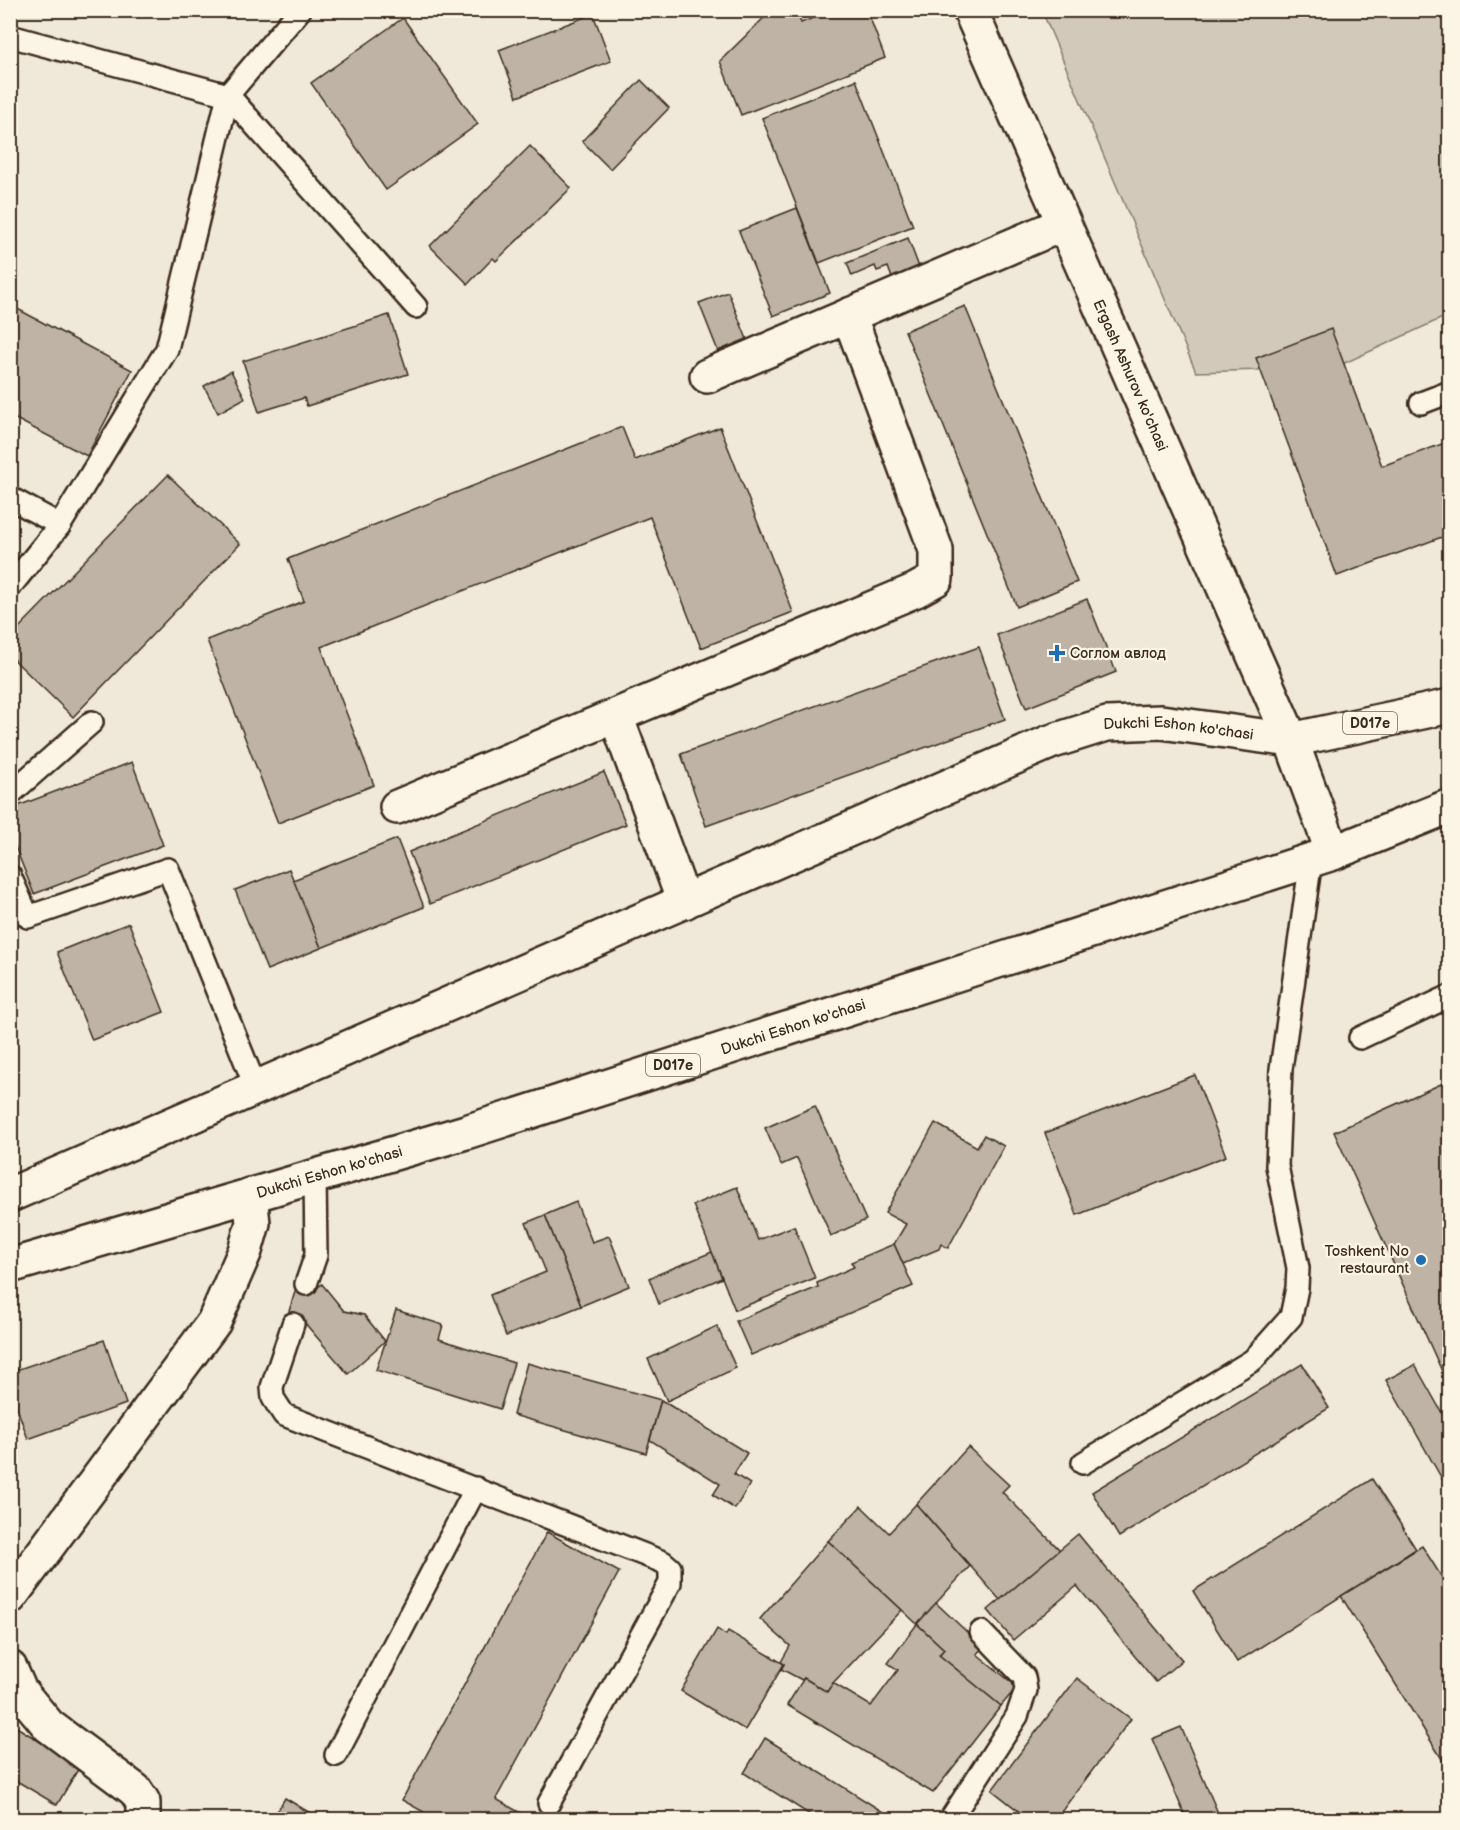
<svg xmlns="http://www.w3.org/2000/svg" width="1460" height="1830" viewBox="0 0 1460 1830" font-family="'Balsamiq Sans',sans-serif">
<rect width="100%" height="100%" fill="#f0e9d9"/>
<filter id="ink" filterUnits="userSpaceOnUse"><feTurbulence type="fractalNoise" baseFrequency=".0167" numOctaves="2"/><feDisplacementMap in="SourceGraphic" scale="12" xChannelSelector="R" yChannelSelector="G"/><feConvolveMatrix kernelMatrix="1 2 1 2 8 2 1 2 1" color-interpolation-filters="sRGB"/></filter>
<g filter="url(#ink)">
<polygon fill="#d2c9ba" stroke="#867a6c" stroke-width="1.5" points="1042,11 1449,11 1449,315 1334,368 1196,372"/>
<g fill="#beb3a4" stroke="#3b2a1e" stroke-width="1.5">
<polygon points="772,10 796,10 801,23 832,10 867,10 885,58 741,115 720,61"/>
<polygon points="593,14 611,61 517,97 499,50"/>
<polygon points="403,18 478,124 386,190 311,83"/>
<polygon points="641,80 669,108 610,169 582,141"/>
<polygon points="856,80 913,226 819,263 762,118"/>
<polygon points="530,146 571,188 496,261 493,258 468,284 430,246"/>
<polygon points="797,208 830,293 773,316 739,231"/>
<polygon points="908,238 919,267 892,278 888,267 877,271 875,266 852,276 847,263"/>
<polygon points="728,292 747,339 718,351 699,303"/>
<polygon points="10,305 132,370 87,456 10,416"/>
<polygon points="965,306 1077,582 1017,607 905,331"/>
<polygon points="389,315 408,374 307,406 304,398 259,412 243,361"/>
<polygon points="1331,329 1382,466 1450,441 1450,534 1337,576 1256,358"/>
<polygon points="231,371 245,398 218,413 204,386"/>
<polygon points="622,427 635,460 720,427 793,612 701,648 650,517 321,647 374,785 278,823 207,640 304,601 288,559"/>
<polygon points="168,475 240,544 73,717 10,656 10,637"/>
<polygon points="1087,599 1116,672 1026,708 997,635"/>
<polygon points="979,647 1005,719 706,826 681,754"/>
<polygon points="132,762 163,845 34,894 10,834 10,809"/>
<polygon points="604,772 626,824 430,904 409,852"/>
<polygon points="397,839 424,907 321,948 293,880"/>
<polygon points="289,869 321,948 267,970 235,890"/>
<polygon points="129,923 164,1012 92,1040 57,952"/>
<polygon points="1195,1075 1226,1156 1077,1215 1045,1133"/>
<polygon points="1450,1080 1450,1389 1334,1132"/>
<polygon points="815,1106 866,1220 831,1236 797,1158 781,1165 765,1128"/>
<polygon points="935,1123 977,1147 984,1135 1004,1146 948,1248 941,1244 939,1249 903,1264 894,1244 906,1224 885,1213"/>
<polygon points="737,1187 758,1240 794,1226 815,1278 735,1310 693,1205"/>
<polygon points="576,1202 592,1242 609,1236 629,1286 581,1306 545,1215"/>
<polygon points="545,1215 581,1306 506,1336 490,1295 546,1272 526,1223"/>
<polygon points="894,1244 913,1286 751,1355 736,1321 818,1287 817,1283 854,1267 851,1262"/>
<polygon points="712,1252 722,1278 659,1304 649,1278"/>
<polygon points="298,1282 317,1288 322,1284 344,1311 364,1315 385,1341 348,1374 304,1322 286,1321"/>
<polygon points="396,1310 443,1325 439,1339 514,1363 500,1409 376,1370"/>
<polygon points="717,1326 736,1368 667,1401 648,1359"/>
<polygon points="104,1340 126,1404 28,1439 10,1388 10,1372"/>
<polygon points="527,1363 661,1400 646,1453 513,1415"/>
<polygon points="1302,1364 1329,1408 1119,1537 1092,1492"/>
<polygon points="1415,1365 1450,1427 1450,1493 1386,1380"/>
<polygon points="661,1400 747,1453 734,1474 750,1484 735,1509 713,1495 720,1484 650,1440"/>
<polygon points="968,1447 1009,1485 1002,1492 1060,1550 1000,1600 916,1504"/>
<polygon points="1372,1479 1416,1549 1237,1662 1193,1591"/>
<polygon points="916,1504 970,1566 917,1624 828,1541 861,1506 889,1533"/>
<polygon points="547,1532 619,1572 496,1799 533,1820 438,1820 402,1800"/>
<polygon points="1078,1534 1182,1660 1156,1682 1077,1586 1013,1640 988,1610"/>
<polygon points="828,1541 902,1610 833,1683 827,1692 804,1678 802,1680 781,1669 784,1664 781,1662 790,1646 760,1619"/>
<polygon points="1422,1546 1450,1590 1450,1772 1341,1596"/>
<polygon points="936,1603 983,1647 977,1654 1017,1687 1001,1706 939,1655 944,1649 917,1624"/>
<polygon points="917,1624 944,1649 939,1655 1001,1706 933,1793 787,1705 804,1678 827,1692 833,1683 871,1706 898,1670 888,1663"/>
<polygon points="717,1629 726,1635 728,1631 784,1664 745,1730 681,1691"/>
<polygon points="1077,1678 1131,1719 1055,1820 1030,1820 992,1790"/>
<polygon points="10,1723 80,1766 57,1805 10,1777"/>
<polygon points="1181,1727 1221,1820 1187,1820 1152,1739"/>
<polygon points="765,1738 896,1820 818,1820 744,1773"/>
<polygon points="285,1798 322,1820 272,1820"/>
</g>
<g fill="none" stroke-linecap="round" stroke-linejoin="round">
<g stroke="#3b2a1e" stroke-width="26">
<g id="lane">
<polyline points="10,36 228,95 300,10"/>
<polyline points="228,95 416,307"/>
<polyline points="1421,403 1450,392"/>
<polyline points="10,498 60,525 10,587"/>
<polyline points="60,525 167,349 228,95"/>
<polyline points="10,794 92,722"/>
<polyline points="10,876 28,917 168,869 256,1088"/>
<polyline points="1360,1038 1450,996"/>
<polyline points="306,1284 316,1255 315,1176"/>
<polyline points="293,1324 272,1387 273,1398 284,1415 663,1562 670,1568 670,1583 549,1803"/>
<polyline points="1083,1463 1253,1360 1291,1317 1297,1288 1298,1268 1277,1166 1281,1069 1311,860"/>
<polyline points="336,1755 476,1488"/>
<polyline points="950,1820 1017,1716 1026,1690 1024,1677 981,1632"/>
</g>
</g>
<g stroke="#3b2a1e" stroke-width="38">
<g id="street">
<polyline points="707,376 1063,224"/>
<polyline points="616,716 684,902"/>
<polyline points="397,807 916,590 936,579 936,550 849,315"/>
<polyline points="10,1597 214,1322 245,1251 253,1223 250,1195"/>
<polyline points="10,1668 20,1691 49,1726 135,1790 143,1802 143,1820"/>
</g>
</g>
<g stroke="#3b2a1e" stroke-width="38">
<g id="secondary">
<path id="s1" d="M970 10 1291 740 1333 853"/>
</g>
</g>
<g stroke="#3b2a1e" stroke-width="38">
<g id="primary">
<path id="s2" d="M10 1195 1050 742 1107 724 1161 722 1291 740 1450 706"/>
<path id="s3" d="M10 1266 466 1132 1333 853 1450 806"/>
</g>
</g>
<use href="#lane" stroke="#fcf5e5" stroke-width="21"/>
<use href="#street" stroke="#fcf5e5" stroke-width="33"/>
<use href="#secondary" stroke="#fcf5e5" stroke-width="33"/>
<use href="#primary" stroke="#fcf5e5" stroke-width="33"/>
</g>
</g>
<g fill="#1f6fb2" stroke="#fcf5e5" stroke-width="2">
<path d="M1054 644h6v6h6v6h-6v6h-6v-6h-6v-6h6z"/>
<circle cx="1421" cy="1260" r="6"/>
</g>
<g text-anchor="middle" stroke-width="4.5" stroke-linejoin="round" paint-order="stroke">
<g fill="#fcf5e5" stroke="#75675a" stroke-width="1.5">
<rect x="1343" y="712" width="54" height="22" rx="4.5"/>
<rect x="646" y="1054" width="54" height="22" rx="4.5"/>
</g>
<g font-size="14" font-weight="bold" fill="#3b2a1e">
<text x="1370" y="728">D017e</text>
<text x="673" y="1070">D017e</text>
</g>
<g font-size="15" fill="#3b2a1e" stroke="#fcf5e5">
<text dy="5" stroke="none"><textPath href="#s1" startOffset="399">Ergash Ashurov ko'chasi</textPath></text>
<text dy="5" stroke="none"><textPath href="#s2" startOffset="1266">Dukchi Eshon ko'chasi</textPath></text>
<text dy="5" stroke="none"><textPath href="#s3" startOffset="819">Dukchi Eshon ko'chasi</textPath></text>
<text dy="5" stroke="none"><textPath href="#s3" startOffset="333">Dukchi Eshon ko'chasi</textPath></text>
</g>
<g font-size="15" fill="#3b2a1e" stroke="#fcf5e5" text-anchor="start">
<text x="1070" y="658">Соглом авлод</text>
<text x="1409" y="1256" text-anchor="end">Toshkent No<tspan x="1409" dy="17">restaurant</tspan></text>
</g>
</g>
<rect width="1460" height="1830" fill="none" stroke="#fcf5e5" stroke-width="36"/>
<rect x="18" y="18" width="1424" height="1794" fill="none" stroke="#3b2a1e" stroke-width="2" filter="url(#ink)"/>
</svg>
